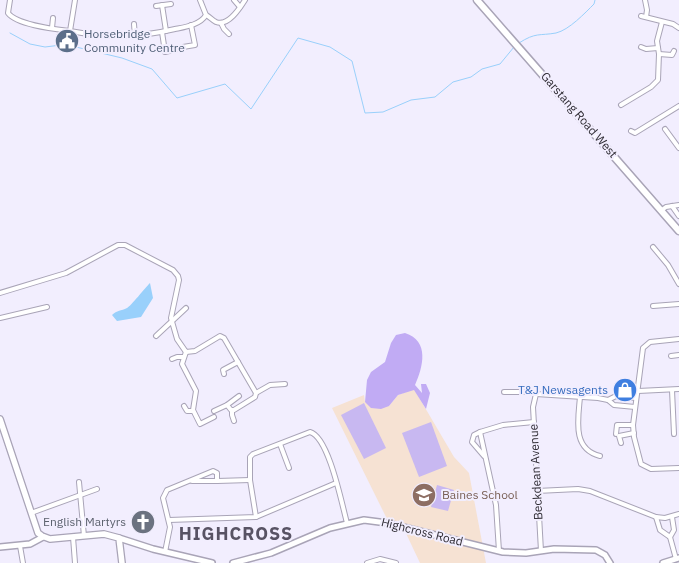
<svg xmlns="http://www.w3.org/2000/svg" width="679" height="563" viewBox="0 0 679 563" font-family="'IBM Plex Sans',sans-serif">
<rect width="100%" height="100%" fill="#f2eefe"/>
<polygon fill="#f6e2d3" points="414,389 454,457 469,473 486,563 420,563 403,527 389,523 332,408 364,395 365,402 389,406 398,395"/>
<g fill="#c8b8f1">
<polygon points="364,403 386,448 364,459 341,415"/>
<polygon points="431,422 447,466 419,477 402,433"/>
<polygon points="437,485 454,490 448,511 431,507"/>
</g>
<path fill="#c1abf4" d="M405 333C430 341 423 367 415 385L422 393 421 384H426L430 393 426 409 414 390 398 395 389 406 381 409 371 408 365 402 367 380 371 372 385 362 391 343 396 335Z"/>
<path fill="#99d0fb" d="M150 283 153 298 141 317 117 321 112 315C117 310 121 311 127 308 131 306 145 288 150 283Z"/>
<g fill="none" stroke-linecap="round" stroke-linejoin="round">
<g stroke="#99d0fb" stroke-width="1">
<polyline points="10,33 30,44 45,47 61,45 76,47 122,58 152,69 177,98 225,84 251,109 298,38 330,47 352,61 365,113 383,112 411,100 435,97 453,82 471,77 482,69 500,64 514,47"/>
<path d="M519 43C536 32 539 36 556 33 569 30 585 13 594 4L595 0"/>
</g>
<g stroke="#a9a4b7" stroke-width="6">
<g id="minor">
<path d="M10 0 8 13C17 25 54 29 70 31"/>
<path d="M75 0 70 31C107 38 137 38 175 29 185 27 200 25 206 15L200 0"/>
<polyline points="234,0 240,7"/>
<polyline points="645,0 647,10 646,17"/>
<polyline points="162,5 166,31"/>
<polyline points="156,6 171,4"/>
<path d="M206 15C210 17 212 20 216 22 228 27 240 8 245 0"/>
<polyline points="641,16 673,24 679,28"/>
<polyline points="221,23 224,29 229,34"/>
<polyline points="134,24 135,37"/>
<polyline points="52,28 53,18"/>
<polyline points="162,32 165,52 177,49"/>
<polyline points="183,47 195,45 191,25"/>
<polyline points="641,47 646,49 658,48"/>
<polyline points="659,54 672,55 674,51"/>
<polyline points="621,105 651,87 658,80 659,54 657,41 662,22"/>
<polyline points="665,129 679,148"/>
<polyline points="631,131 635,133 679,106"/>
<polyline points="672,206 679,216"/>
<polyline points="662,210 666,207 679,205"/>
<polyline points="653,247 668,265 679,284"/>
<polyline points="0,293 66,273 118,245 125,245 173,270 178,276 179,280 171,318 177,339 186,352 195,351 220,336 224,338 256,393 255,397 234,410 231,410 227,405"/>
<polyline points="653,306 679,304"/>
<polyline points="0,318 47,307"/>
<polyline points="156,336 186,308"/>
<polyline points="679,339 650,342 643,348 633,425 634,437 641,464 651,469 679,468"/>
<polyline points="186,352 182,364 196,391 193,410 200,424 214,417"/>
<polyline points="671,356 679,355"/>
<polyline points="172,359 177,357 184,357"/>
<polyline points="224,374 223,370 238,362"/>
<polyline points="672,390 674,434"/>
<polyline points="638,391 679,389"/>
<polyline points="504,392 530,392 536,394 598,398 608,400 614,405 635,407"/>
<polyline points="256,393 270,385 285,384"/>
<polyline points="536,394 533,407 541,551"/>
<path d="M580 397C578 420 572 449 600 456"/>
<polyline points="608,400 616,396 636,398"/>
<polyline points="184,406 187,411 193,411"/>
<polyline points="232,410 232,415 234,421"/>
<polyline points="214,411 227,405 239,396"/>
<polyline points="480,432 474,435 472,442 484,456"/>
<polyline points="616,434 617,425 633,425"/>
<polyline points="621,443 619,436 634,433"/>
<polyline points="280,444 289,468"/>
<polyline points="192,481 217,481"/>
<polyline points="79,482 84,536"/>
<polyline points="537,491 578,489 590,491 656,517 665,518 679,514"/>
<polyline points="31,513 97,489"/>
<path d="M256 517 250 480V457L253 454 310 432C329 437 342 505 347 523"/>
<polyline points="656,517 660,530 670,537 676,559"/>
<polyline points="169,520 256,517 336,483"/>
<polyline points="73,537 75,563"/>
<polyline points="670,537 674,530 672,517"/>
<polyline points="20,546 23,563"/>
<polyline points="499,551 496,505 480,432 503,425 534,422"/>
<polyline points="165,552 170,527 163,498 167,490 213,471 217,473 217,481 250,480"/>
<polyline points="367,563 380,559 396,563"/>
</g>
</g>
<g stroke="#a9a4b7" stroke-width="8">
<g id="tertiary">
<polyline points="119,538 153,549 212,563"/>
<polyline points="0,547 30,544 43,537"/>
<polyline points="233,563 271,553 330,528 364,520 387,523 503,552 526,553 554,549 596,550 605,555 610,563"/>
<polyline points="663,563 679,558"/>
</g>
</g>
<g stroke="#a9a4b7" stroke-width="8">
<polyline id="secondary" points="0,419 38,533 42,536 50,539 104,534 119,538 122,563"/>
</g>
<g stroke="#a9a4b7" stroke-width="9">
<polyline id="primary" points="477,0 679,231"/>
</g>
<use href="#minor" stroke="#fff" stroke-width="4"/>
<use href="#tertiary" stroke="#fff" stroke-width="5"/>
<use href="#secondary" stroke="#fff" stroke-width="5.5"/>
<use href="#primary" stroke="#fff" stroke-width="6"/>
</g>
<defs>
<g id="civic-disc" transform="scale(1.25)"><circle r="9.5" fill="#5c6f8a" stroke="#f2eefe"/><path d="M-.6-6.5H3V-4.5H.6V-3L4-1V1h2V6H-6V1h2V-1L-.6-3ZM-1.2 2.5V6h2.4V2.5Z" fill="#fff"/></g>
<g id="shop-disc" transform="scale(1.25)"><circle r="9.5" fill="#3f7fe0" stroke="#f2eefe"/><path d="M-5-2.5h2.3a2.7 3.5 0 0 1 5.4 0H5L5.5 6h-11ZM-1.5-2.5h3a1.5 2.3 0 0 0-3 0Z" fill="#fff"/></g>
<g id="school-disc" transform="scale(1.25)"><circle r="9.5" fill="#8d6e63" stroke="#f2eefe"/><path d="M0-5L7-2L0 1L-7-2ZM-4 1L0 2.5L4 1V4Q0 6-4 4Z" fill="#fff"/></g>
<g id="church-disc" transform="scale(1.25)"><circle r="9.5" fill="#6b7280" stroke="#f2eefe"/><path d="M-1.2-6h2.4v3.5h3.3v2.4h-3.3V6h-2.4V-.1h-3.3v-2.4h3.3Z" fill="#fff"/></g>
</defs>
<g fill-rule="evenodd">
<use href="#civic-disc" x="67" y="41"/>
<use href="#shop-disc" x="625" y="390"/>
<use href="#school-disc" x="424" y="495"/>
<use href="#church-disc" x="143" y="522"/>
</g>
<g text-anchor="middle" stroke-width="4" stroke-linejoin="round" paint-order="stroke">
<g font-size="12" fill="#4e5e75" stroke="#f2eefe" text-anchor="start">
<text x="84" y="38">Horsebridge<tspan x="84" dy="14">Community Centre</tspan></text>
</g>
<g font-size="12" fill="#302d35" stroke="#f2eefe">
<text transform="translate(579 115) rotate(49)" y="4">Garstang Road West</text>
<text transform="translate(536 472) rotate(-93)" y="4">Beckdean Avenue</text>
<text transform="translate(422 532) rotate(14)" y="4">Highcross Road</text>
</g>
<g font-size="12" fill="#366cbe" stroke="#f2eefe" text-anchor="end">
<text x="608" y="394">T&amp;J Newsagents</text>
</g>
<g font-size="12" fill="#785e54" stroke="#f2eefe" text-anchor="start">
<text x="442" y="499">Baines School</text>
</g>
<g font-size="12" fill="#5b616d" stroke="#f2eefe" text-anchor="end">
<text x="126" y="526">English Martyrs</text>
</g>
<g font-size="18" font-weight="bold" letter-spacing="1" fill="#585364" stroke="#f2eefe">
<text x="236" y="540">HIGHCROSS</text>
</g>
</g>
</svg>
